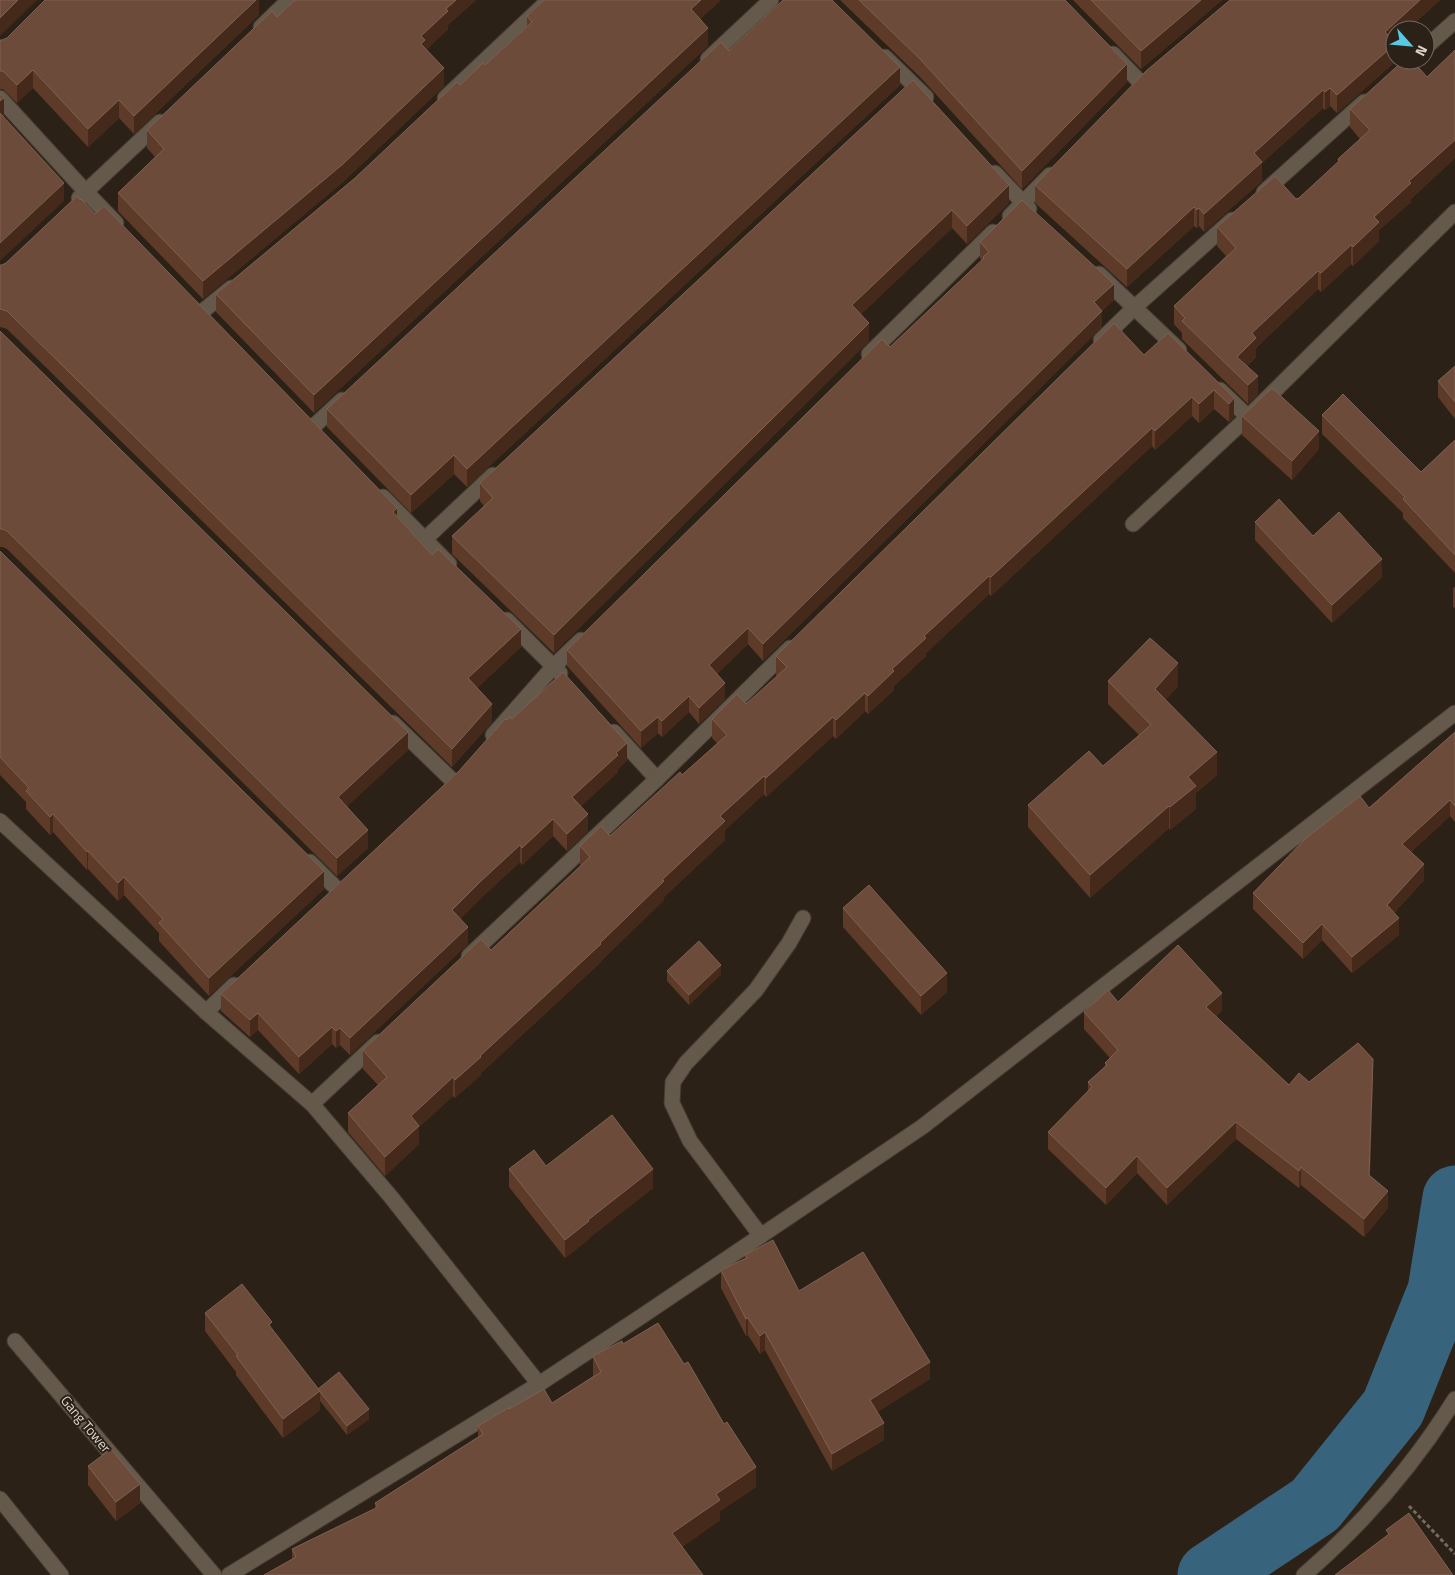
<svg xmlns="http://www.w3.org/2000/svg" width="1455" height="1575" viewBox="0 0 1455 1575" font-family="'Titillium Web',sans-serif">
<rect width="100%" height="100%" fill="#2c2116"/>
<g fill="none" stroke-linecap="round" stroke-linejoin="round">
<polyline stroke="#37637c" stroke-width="65" points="1210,1575 1315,1505 1393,1408 1440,1291 1455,1198"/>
<g stroke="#443b33" stroke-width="17">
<g id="street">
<polyline points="261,27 289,0"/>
<polyline points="1425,48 1455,21"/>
<polyline points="1113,54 1140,82"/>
<polyline points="885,57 926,97"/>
<polyline points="708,59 771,0"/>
<polyline points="0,98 86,192 116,223"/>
<polyline points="445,98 549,0"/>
<polyline points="995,173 1029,209"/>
<polyline points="1264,192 1364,102"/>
<polyline points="79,198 160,122"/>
<polyline points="1010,216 1050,175"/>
<polyline points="1099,274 1179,350"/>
<polyline points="203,311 231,288"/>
<polyline points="1101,340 1135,307 1232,220"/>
<polyline points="869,354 993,232"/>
<polyline points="1220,390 1248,417"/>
<polyline points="314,426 342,400"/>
<polyline points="383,497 449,564"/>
<polyline points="1133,524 1248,417 1455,212"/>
<polyline points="424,540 493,475"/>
<polyline points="507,620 560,673"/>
<polyline points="393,723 453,781"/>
<polyline points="614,732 657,779"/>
<polyline points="493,735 554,666 581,640"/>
<polyline points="0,821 206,1012 312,1104 391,1197 539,1384"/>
<polyline points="310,862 337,889"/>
<polyline points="469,956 657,779 790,648"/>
<polyline points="206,1012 234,985"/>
<polyline points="312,1104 378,1042"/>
<polyline points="761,1236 690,1141 672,1103 673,1082 686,1063 756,990 789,943 803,918"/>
<polyline points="15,1341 214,1575"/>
<polyline points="0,1499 61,1575"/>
<path d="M1304 1575C1363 1524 1414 1465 1455 1399"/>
</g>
</g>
<g stroke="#443b33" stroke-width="17">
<polyline id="secondary" points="229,1575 539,1384 642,1316 922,1127 1455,713"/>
</g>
<polyline stroke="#736a60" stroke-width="3" stroke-dasharray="4 2.5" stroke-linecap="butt" points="1409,1506 1455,1554"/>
<use href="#street" stroke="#64594b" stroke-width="15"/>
<use href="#secondary" stroke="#64594b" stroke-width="15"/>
</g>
<g fill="#5e3b28">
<polygon points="259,0 259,15 134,134 119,118 88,147 33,88 17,103 3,89 0,89 0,40 2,40"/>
<polygon points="295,0 476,0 448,25 448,29 427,49 444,86 343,182 203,299 118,211 118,193 155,157 147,148 147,130 277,17"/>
<polygon points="544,0 721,0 700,19 708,46 314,413 216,312 216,294 355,178 460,85 485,65 527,26 527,16"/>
<polygon points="840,0 1065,0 1127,82 1022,189 921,78"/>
<polygon points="1073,0 1222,0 1141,69"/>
<polygon points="1230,0 1440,0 1407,30 1395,30 1395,41 1394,42 1396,61 1337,113 1330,106 1325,110 1323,108 1262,163 1262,181 1204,232 1199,226 1197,228 1194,226 1127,287 1035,203 1035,185"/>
<polygon points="1455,50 1455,158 1411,199 1411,202 1379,230 1379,241 1353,266 1351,264 1321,292 1318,289 1256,348 1256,357 1247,366 1258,394 1248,404 1182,339 1182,333 1174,324 1174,306 1226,256 1217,246 1217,227 1299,198 1338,162 1338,159 1360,139 1350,127 1350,109 1427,77"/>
<polygon points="729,51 900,85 467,487 454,474 411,513 327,427 327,409"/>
<polygon points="913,80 1009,203 967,244 952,228 861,314 869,341 554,653 452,554 452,536 484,506 480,501 480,483"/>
<polygon points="95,214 397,516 432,555 521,647 477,688 492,722 452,767 7,329 0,327 0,265 2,265"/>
<polygon points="980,242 1114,300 1102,311 1102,327 763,661 748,644 717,674 725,699 699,724 689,712 662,737 658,733 641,748 567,666 567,650 982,261 980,258"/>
<polygon points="0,331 408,750 347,806 368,848 337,876 7,549 3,547 0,547"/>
<polygon points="1144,355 1234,398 1234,417 1229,422 1214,409 1199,423 1192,416 1155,450 1152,446 991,596 989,594 926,653 926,656 894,686 894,690 868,714 865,711 836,739 833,736 766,797 764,794 725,830 725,840 664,897 664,900 601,961 601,962 481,1073 481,1075 455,1098 453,1096 419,1127 419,1144 385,1176 348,1132 348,1113 378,1085 363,1069 363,1050 491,950 581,866 580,865 580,846 610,836 682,775 717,743 712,738 712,719 746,704 777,676 776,675 776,656"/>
<polygon points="1455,366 1455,419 1438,397 1438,381"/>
<polygon points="1322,415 1421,472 1455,440 1455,573 1403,518 1403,513 1322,434"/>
<polygon points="1242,416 1319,449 1292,480 1242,435"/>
<polygon points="1255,522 1313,536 1382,577 1332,623 1255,540"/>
<polygon points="0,551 324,889 209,996 159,941 159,933 124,895 118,901 88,869 87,870 53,832 50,835 26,809 26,802 0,775"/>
<polygon points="1455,587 1455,608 1453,607 1453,588"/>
<polygon points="1108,681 1178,686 1165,700 1217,775 1196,793 1196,809 1170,830 1169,828 1090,898 1028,827 1028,805 1103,766 1139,735 1108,704"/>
<polygon points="512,719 627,760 618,769 618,772 581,806 588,831 567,851 553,836 522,865 520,862 480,899 460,919 468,944 350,1055 340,1045 336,1048 332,1044 299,1074 258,1030 250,1037 221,1011 221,994 459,771 507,720"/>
<polygon points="1455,732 1455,822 1450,816 1411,852 1424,880 1394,913 1399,935 1352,973 1322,940 1303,959 1253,909 1253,893 1369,808"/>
<polygon points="843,908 947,992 921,1015 843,927"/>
<polygon points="667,971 721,974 689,1005 667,981"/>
<polygon points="1222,1010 1216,1016 1289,1085 1309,1082 1373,1077 1370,1176 1388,1208 1364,1237 1301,1185 1299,1188 1236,1139 1167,1205 1137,1173 1106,1205 1048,1149 1048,1132 1088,1092 1088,1082 1105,1067 1105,1063 1110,1058 1084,1029 1084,1012"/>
<polygon points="546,1166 653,1188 589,1238 589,1239 565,1258 509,1187 509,1169"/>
<polygon points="745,1255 930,1379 877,1412 884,1440 832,1471 765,1350 760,1354 748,1335 746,1336 721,1288 721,1270 745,1258"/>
<polygon points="205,1313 272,1329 318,1389 369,1419 347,1435 320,1401 320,1410 283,1438 236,1375 236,1372 205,1331"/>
<polygon points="623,1344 756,1487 720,1511 720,1520 682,1547 292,1560 292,1549 375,1509 375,1503 478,1437 478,1426 509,1409 552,1403 593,1376 593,1356"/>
<polygon points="88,1466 140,1503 116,1521 88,1485"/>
</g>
<g fill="#45291a">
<polygon points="18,0 37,0 0,36 0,18"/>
<polygon points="256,0 259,0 259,15 134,134 134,116"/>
<polygon points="456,0 476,0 448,25 448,29 425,51 421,62 421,36 446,9"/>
<polygon points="701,0 721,0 691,27 691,9"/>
<polygon points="1201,0 1222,0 1141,69 1141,51"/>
<polygon points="1420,0 1440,0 1407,30 1395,30 1395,41 1385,50 1385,32"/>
<polygon points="708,28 708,46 314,413 314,395"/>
<polygon points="1395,44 1396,61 1337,113 1337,95"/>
<polygon points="1127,64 1127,82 1022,189 1022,171"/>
<polygon points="900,67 900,85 467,487 467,469"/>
<polygon points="444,68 444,86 343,182 203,299 203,281"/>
<polygon points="33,70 33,88 17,103 17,85"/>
<polygon points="1330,88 1330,106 1325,110 1325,92"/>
<polygon points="1323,90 1323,108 1262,163 1262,181 1204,232 1204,214 1254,153"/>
<polygon points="4,98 4,116 0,119 0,101"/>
<polygon points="119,100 119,118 88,147 88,129"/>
<polygon points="1455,140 1455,158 1411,199 1411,202 1379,230 1379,241 1353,266 1353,247 1374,217 1409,181"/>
<polygon points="64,183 64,201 0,261 0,243"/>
<polygon points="1009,185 1009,203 967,244 967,226"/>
<polygon points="1194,207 1194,226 1127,287 1127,269"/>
<polygon points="1199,208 1199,226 1197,228 1197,210"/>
<polygon points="952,210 952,228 852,323 852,305"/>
<polygon points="1351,245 1351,264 1321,292 1321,273"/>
<polygon points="1318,271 1318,289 1256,348 1256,357 1237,375 1237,357 1252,333"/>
<polygon points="1114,284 1114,300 1102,311 1102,327 763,661 763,644 1094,302"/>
<polygon points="869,323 869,341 554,653 554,635"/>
<polygon points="1258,376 1258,394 1248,404 1248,385"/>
<polygon points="1214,390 1214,409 1199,423 1199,404"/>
<polygon points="1192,397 1192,416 1155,450 1155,431"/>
<polygon points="1234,398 1234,417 1229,422 1229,404"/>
<polygon points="1152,428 1152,446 991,596 991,577"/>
<polygon points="1319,431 1319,449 1292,480 1292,461"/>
<polygon points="454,455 454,474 411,513 411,495"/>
<polygon points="397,508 397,526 393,512"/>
<polygon points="1382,559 1382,577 1332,623 1332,605"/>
<polygon points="989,576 989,594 926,653 926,656 894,686 894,690 868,714 868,696 892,669 924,636"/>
<polygon points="748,628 748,644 709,682 709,665"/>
<polygon points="521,629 521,647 468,696 468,678"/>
<polygon points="1178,663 1178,686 1155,712 1155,689"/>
<polygon points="725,683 725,699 699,724 699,708"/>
<polygon points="865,693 865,711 836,739 836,720"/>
<polygon points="689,696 689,712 662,737 662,721"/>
<polygon points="492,704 492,722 452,767 452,749"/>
<polygon points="658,717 658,733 641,748 641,731"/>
<polygon points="833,717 833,736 766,797 766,778"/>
<polygon points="408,732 408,750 338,815 338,797"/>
<polygon points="627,743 627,760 618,769 618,772 572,814 572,797 616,753"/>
<polygon points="1217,752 1217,775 1196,793 1196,809 1170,830 1170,807 1188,777"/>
<polygon points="764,776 764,794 725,830 725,840 664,897 664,900 601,961 601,962 481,1073 481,1075 455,1098 455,1080 480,1056 600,943 662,880 720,816"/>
<polygon points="1450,800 1450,816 1402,860 1402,844"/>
<polygon points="1169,806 1169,828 1090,898 1090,875"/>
<polygon points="53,814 53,832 50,835 50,817"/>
<polygon points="588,814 588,831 567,851 567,834"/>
<polygon points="553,819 553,836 522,865 522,848"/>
<polygon points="368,830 368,848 337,876 337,858"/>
<polygon points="520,845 520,862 480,899 452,927 452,910 480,882"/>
<polygon points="88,851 88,869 87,870 87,852"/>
<polygon points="1424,864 1424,880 1387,921 1387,905"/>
<polygon points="324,871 324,889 209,996 209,978"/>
<polygon points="124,877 124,895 118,901 118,883"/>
<polygon points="1399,918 1399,935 1352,973 1352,957"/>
<polygon points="1322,924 1322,940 1303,959 1303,943"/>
<polygon points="468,927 468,944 350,1055 350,1038"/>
<polygon points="721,965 721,974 689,1005 689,995"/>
<polygon points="947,973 947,992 921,1015 921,996"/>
<polygon points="1222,993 1222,1010 1206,1024 1206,1007"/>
<polygon points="258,1013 258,1030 250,1037 250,1020"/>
<polygon points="332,1027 332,1044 299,1074 299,1057"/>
<polygon points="340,1028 340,1045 336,1048 336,1031"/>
<polygon points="1373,1059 1373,1077 1369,1193 1369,1175"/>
<polygon points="453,1077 453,1096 419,1127 419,1144 385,1176 385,1157 411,1116"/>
<polygon points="1236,1122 1236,1139 1167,1205 1167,1188"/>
<polygon points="1137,1156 1137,1173 1106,1205 1106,1188"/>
<polygon points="1301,1167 1301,1185 1299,1188 1299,1171"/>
<polygon points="653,1169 653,1188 589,1238 589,1239 565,1258 565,1240 588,1220"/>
<polygon points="1388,1191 1388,1208 1364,1237 1364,1219"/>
<polygon points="748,1318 748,1335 746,1336 746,1319"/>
<polygon points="765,1332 765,1350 760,1354 760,1336"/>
<polygon points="930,1362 930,1379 870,1417 870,1400"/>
<polygon points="320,1391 320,1410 283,1438 283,1419"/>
<polygon points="369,1409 369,1419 347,1435 347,1426"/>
<polygon points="884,1423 884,1440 832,1471 832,1454"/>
<polygon points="756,1467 756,1487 720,1511 720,1520 672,1554 672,1533 716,1494"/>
<polygon points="140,1484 140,1503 116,1521 116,1502"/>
</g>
<g fill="#6c4b3a" stroke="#7e6151">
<polygon points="0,0 18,0 0,18"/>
<polygon points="45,0 256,0 134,116 119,100 88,129 33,70 17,85 3,71 0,71 0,40 2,40 7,38"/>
<polygon points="295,0 456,0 446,9 448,11 421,36 425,40 421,44 444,68 343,164 203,281 118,193 164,149 147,130 272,11 277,17"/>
<polygon points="544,0 701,0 691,9 708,28 314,395 216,294 355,178 457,82 460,85 483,63 485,65 532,22 527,16"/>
<polygon points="783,0 832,0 900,67 467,469 454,455 411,495 327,409 721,42 729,51"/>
<polygon points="859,0 1065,0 1127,64 1022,171 921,60"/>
<polygon points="1091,0 1201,0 1141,51"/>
<polygon points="1230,0 1420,0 1385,32 1395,43 1395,44 1337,95 1330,88 1325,92 1323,90 1254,153 1262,162 1204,214 1199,208 1197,210 1194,207 1127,269 1035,185 1146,71"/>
<polygon points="1455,50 1455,140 1409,181 1411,183 1374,217 1379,222 1353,247 1351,245 1321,273 1318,271 1252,333 1256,338 1237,357 1258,376 1248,385 1182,321 1185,318 1174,306 1236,248 1217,227 1275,176 1296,199 1299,198 1339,161 1338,159 1370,130 1350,109 1404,60 1412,60 1427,77"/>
<polygon points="913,80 1009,185 967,226 952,210 852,305 869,323 554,635 452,536 493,498 480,483"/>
<polygon points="0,93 4,98 0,101"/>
<polygon points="0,113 64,183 0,243"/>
<polygon points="77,196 80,200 81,199 95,214 104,206 397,508 393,512 432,555 438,549 521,629 468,678 492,704 452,749 7,311 0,309 0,265 2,265 6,263"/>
<polygon points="1022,200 1114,284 1094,302 1102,311 763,644 748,628 709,665 725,683 699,708 689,696 662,721 658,717 641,731 567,650 882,339 890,347 984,258 983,257 989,252 980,242"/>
<polygon points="1114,323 1144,355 1168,333 1234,398 1229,404 1214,390 1199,404 1192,397 1155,431 1152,428 991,577 989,576 924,636 926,638 892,669 894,671 868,696 865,693 836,720 833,717 766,778 764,776 720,816 725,821 662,880 664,881 600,943 601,944 480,1056 481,1057 455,1080 453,1077 411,1116 419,1126 385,1157 348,1113 387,1077 363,1050 481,939 491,950 590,857 580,846 601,826 610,836 680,772 682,775 727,735 712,719 737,694 746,704 787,667 776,656"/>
<polygon points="0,331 408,732 338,797 368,830 337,858 7,531 3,529 0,529"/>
<polygon points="1455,366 1455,402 1438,381"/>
<polygon points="1272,388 1319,431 1292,461 1242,416"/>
<polygon points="1343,394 1421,472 1455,440 1455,555 1403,499 1405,497 1322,415"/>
<polygon points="1279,499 1313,536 1339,512 1382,559 1332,605 1255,522"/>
<polygon points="0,551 324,871 209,978 159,923 163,919 124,877 118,883 88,851 87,852 53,814 50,817 26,791 29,788 0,757"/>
<polygon points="1150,638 1178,663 1155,689 1217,752 1188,777 1196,786 1170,807 1169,806 1090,875 1028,805 1089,751 1103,766 1151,725 1108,681"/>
<polygon points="563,672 627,743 616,753 618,755 572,797 588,814 567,834 553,819 522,848 520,845 480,882 452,910 468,927 350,1038 340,1028 336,1031 332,1027 299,1057 258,1013 250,1020 221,994 459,771 505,719 507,720 510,717 512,719"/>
<polygon points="1455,732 1455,806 1450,800 1402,844 1424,864 1387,905 1399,918 1352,957 1322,924 1303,943 1253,893 1305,839 1360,796 1369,808"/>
<polygon points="869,885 947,973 921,996 843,908"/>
<polygon points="699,941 721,965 689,995 667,971"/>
<polygon points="1178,945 1222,993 1206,1007 1289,1085 1299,1073 1309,1082 1358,1043 1373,1059 1369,1175 1388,1191 1364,1219 1301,1167 1299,1171 1236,1122 1167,1188 1137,1156 1106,1188 1048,1132 1092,1087 1088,1082 1107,1065 1105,1063 1118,1050 1084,1012 1108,990 1118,1002"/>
<polygon points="612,1115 653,1169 588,1220 589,1221 565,1240 509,1169 534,1150 546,1166"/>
<polygon points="773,1240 799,1291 863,1252 930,1362 870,1400 884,1423 832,1454 765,1332 760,1336 748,1318 746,1319 721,1270 747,1258 745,1255"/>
<polygon points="242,1284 272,1322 269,1325 320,1391 283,1419 236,1356 238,1355 205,1313"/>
<polygon points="658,1323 684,1364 688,1362 724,1424 727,1422 756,1467 716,1494 720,1500 672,1533 703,1575 264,1575 296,1557 292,1549 378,1507 375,1503 483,1434 478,1426 508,1408 509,1409 544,1389 552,1403 601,1372 593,1356 622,1341 623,1344"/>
<polygon points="339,1372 369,1409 347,1426 318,1389"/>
<polygon points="111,1449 140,1484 116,1502 88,1466"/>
<polygon points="1409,1513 1453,1575 1335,1575 1389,1534 1386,1530"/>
</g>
<g text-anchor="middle" stroke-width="4" stroke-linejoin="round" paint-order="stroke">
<g font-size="14" fill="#dcd5ce" stroke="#2c2116">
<text transform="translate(86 1424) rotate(50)" y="5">Gang Tower</text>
</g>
</g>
<g transform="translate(1410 45) rotate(117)"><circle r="24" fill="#2c2116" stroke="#726960"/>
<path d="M0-4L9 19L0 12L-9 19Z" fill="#58c9e3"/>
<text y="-8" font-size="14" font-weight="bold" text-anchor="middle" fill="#dcd5ce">N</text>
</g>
</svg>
